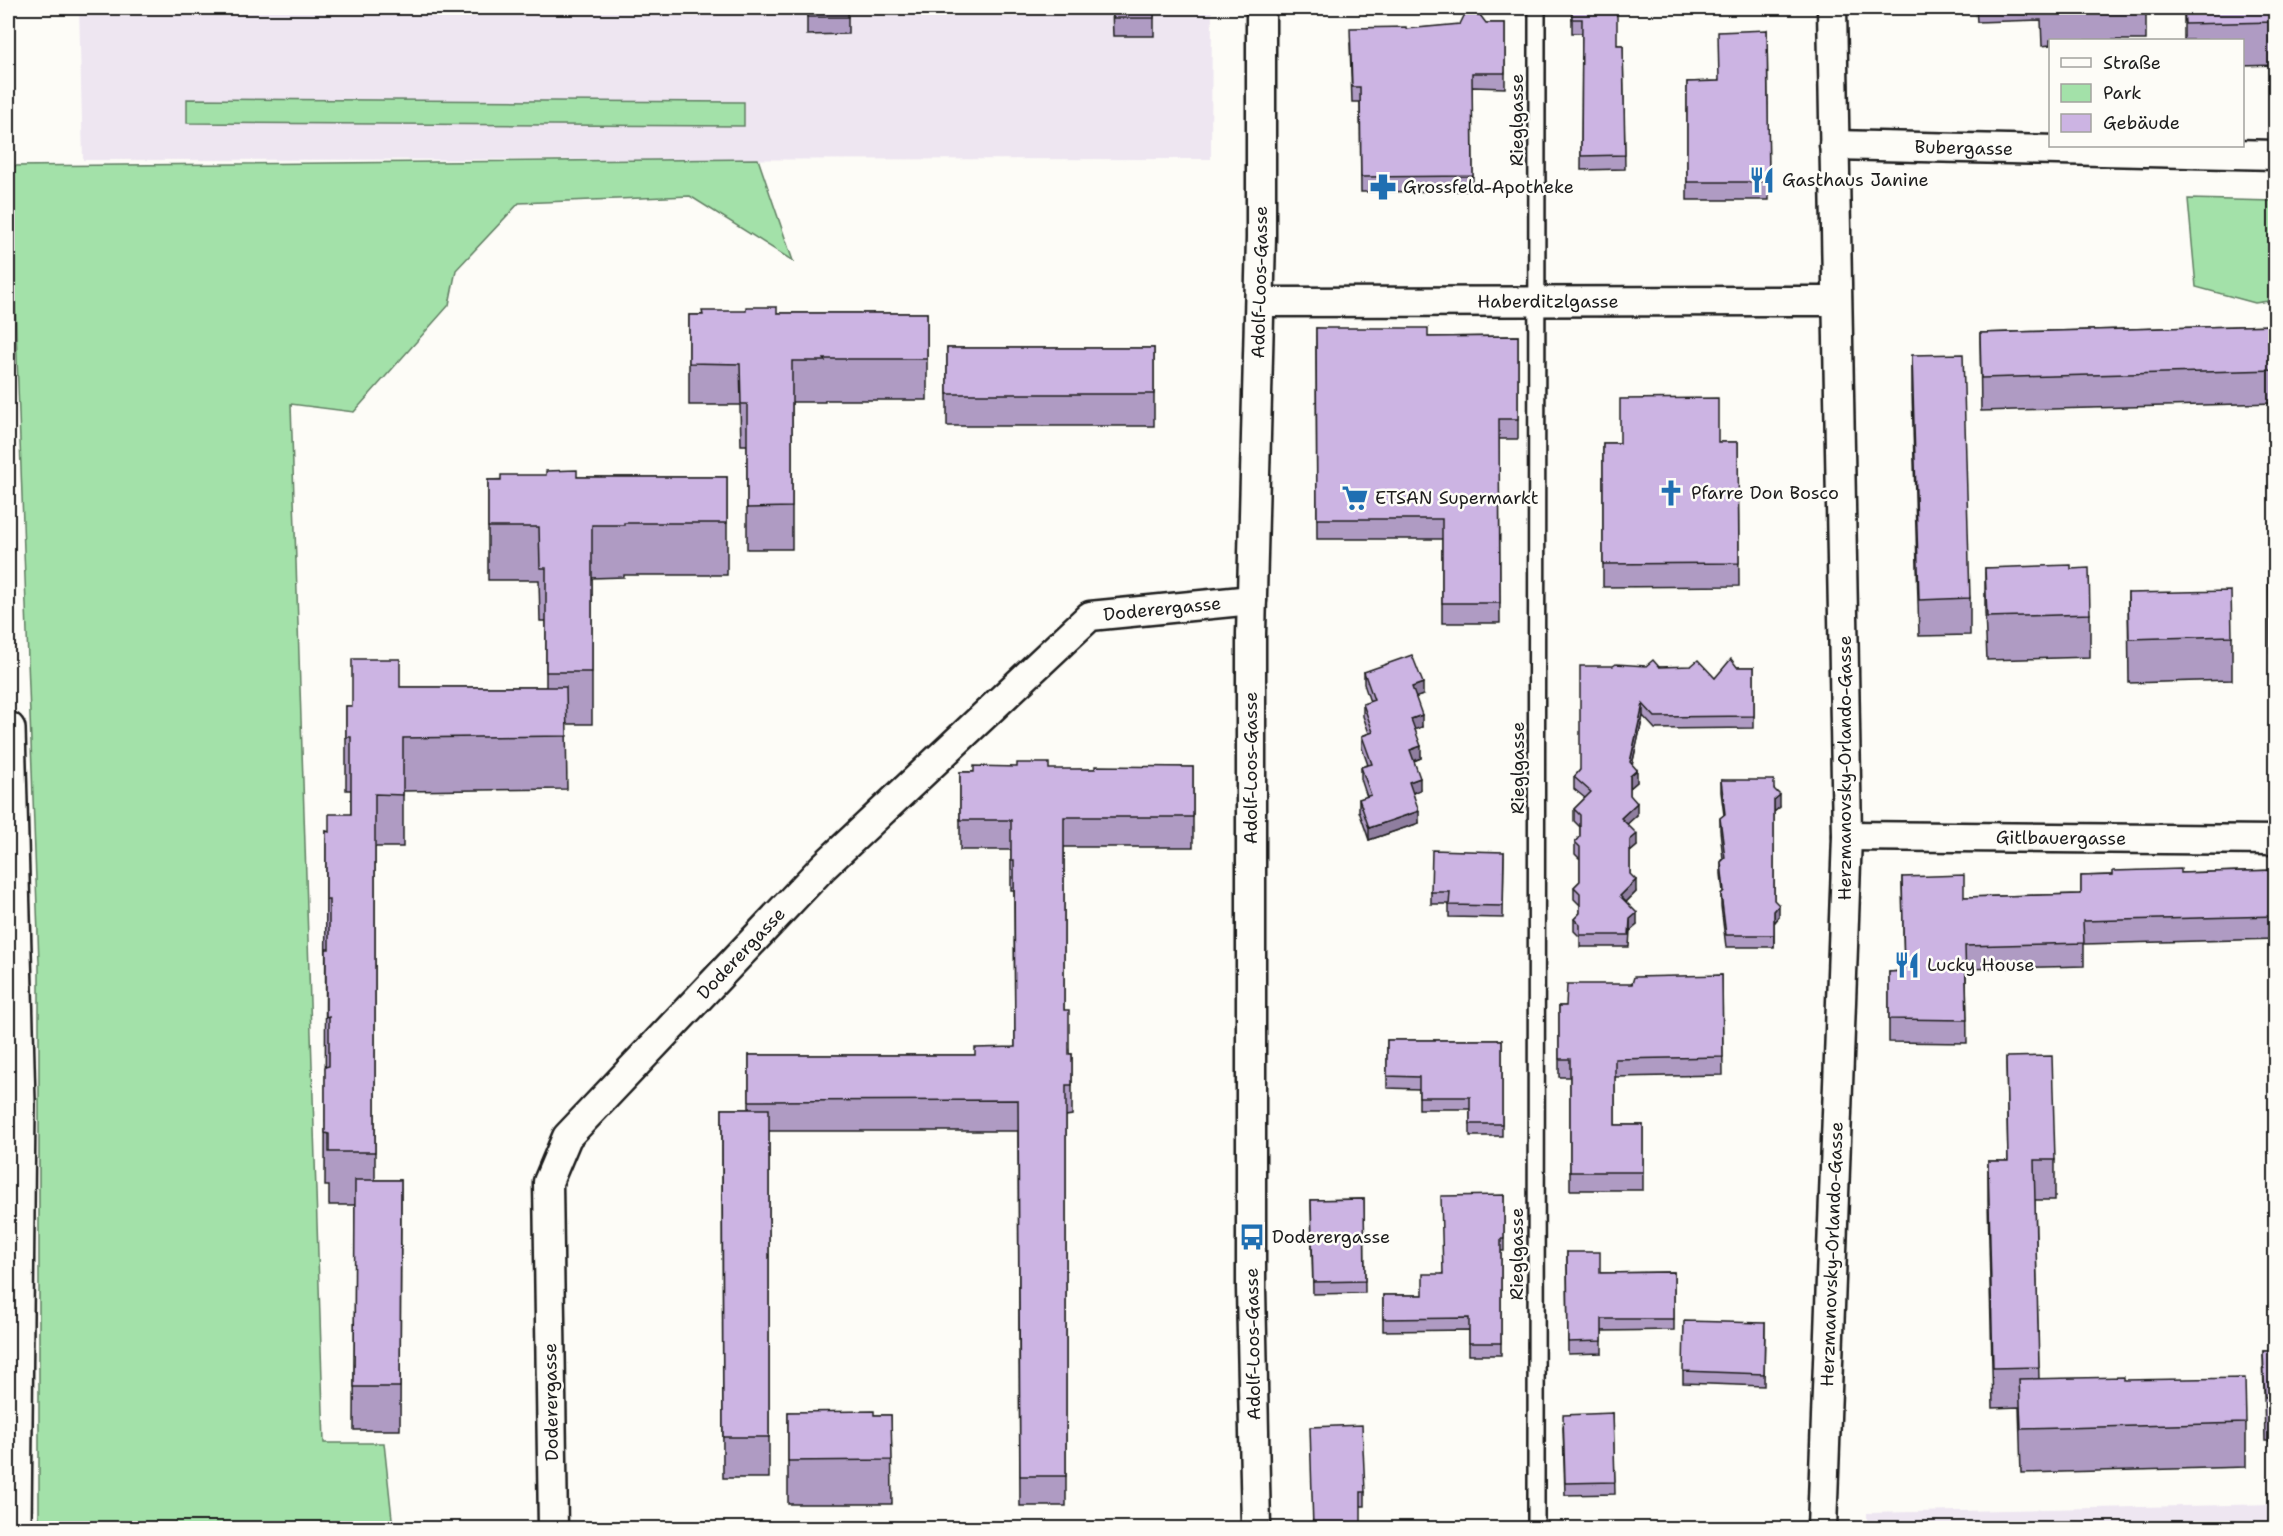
<svg xmlns="http://www.w3.org/2000/svg" width="2283" height="1536" viewBox="0 0 2283 1536" font-family="'Shantell Sans',sans-serif">
<rect width="100%" height="100%" fill="#fdfcf7"/>
<filter id="ink" filterUnits="userSpaceOnUse"><feTurbulence type="fractalNoise" baseFrequency=".0167" numOctaves="2"/><feDisplacementMap in="SourceGraphic" scale="12" xChannelSelector="R" yChannelSelector="G"/><feConvolveMatrix kernelMatrix="1 2 1 2 8 2 1 2 1" color-interpolation-filters="sRGB"/></filter>
<g filter="url(#ink)">
<g fill="#eee6f1">
<polygon points="79,8 1212,8 1211,159 83,160"/>
<polygon points="2275,1504 2275,1528 1867,1528 1867,1513"/>
</g>
<g fill="#a3e1a9" stroke="#607e62" stroke-width="1.5">
<polygon points="187,99 744,102 744,126 187,123"/>
<polygon points="758,159 793,261 690,196 519,203 456,270 449,305 354,412 291,404 324,1443 384,1443 393,1528 39,1528 39,962 10,166"/>
<polygon points="2188,199 2275,201 2275,300 2255,303 2196,287"/>
</g>
<g fill="none" stroke-linecap="round" stroke-linejoin="round">
<g stroke="#1c1c1c" stroke-width="20">
<polyline id="lane" points="1536,1528 1537,8"/>
</g>
<g stroke="#1c1c1c" stroke-width="33">
<g id="street">
<path id="s1" d="M1834 145 2276 155"/>
<path id="s2" d="M1260 302 1836 301"/>
<path id="s3" d="M1847 836 2276 840"/>
<path id="s4" d="M553 1528 548 1182 567 1137 823 867 1090 616 1252 600"/>
<path id="s5" d="M1256 1528 1251 1288V634L1261 237V8"/>
<path id="s6" d="M1822 1528 1847 836 1832 8"/>
</g>
</g>
<g stroke="#1c1c1c" stroke-width="38">
<polyline id="secondary" points="8,729 18,1103 14,1528"/>
</g>
<use href="#lane" stroke="#fdfcf7" stroke-width="15"/>
<use href="#street" stroke="#fdfcf7" stroke-width="28"/>
<use href="#secondary" stroke="#fdfcf7" stroke-width="33"/>
</g>
<g fill="#af9bc3" stroke="#1c1c1c" stroke-width="1.5">
<polygon points="807,8 848,8 848,34 807,35"/>
<polygon points="1112,8 1154,8 1154,36 1113,36"/>
<polygon points="1572,8 1617,45 1623,45 1625,169 1581,170 1582,33 1572,33"/>
<polygon points="1976,8 2146,8 2146,40 2050,40 2050,45 2042,46 2041,20 1977,22"/>
<polygon points="2184,8 2276,8 2276,65 2242,66 2242,40 2184,40"/>
<polygon points="1486,23 1505,23 1505,88 1472,87 1473,191 1361,192 1360,102 1352,102 1350,43 1406,29"/>
<polygon points="1767,30 1769,200 1687,200 1687,82 1718,81"/>
<polygon points="777,313 927,313 927,400 825,400 825,402 792,402 792,549 747,549 747,445 741,445 740,405 689,405 689,315"/>
<polygon points="2276,325 2276,403 1981,411 1980,333"/>
<polygon points="1316,328 1428,337 1518,336 1518,439 1499,439 1500,623 1442,623 1442,539 1317,539"/>
<rect x="947" y="348" width="207" height="78"/>
<polygon points="1912,355 1970,598 1970,635 1919,636 1912,392"/>
<polygon points="1718,442 1738,442 1739,586 1603,587 1603,443"/>
<polygon points="577,477 727,477 727,575 624,575 624,577 592,578 592,724 566,724 567,789 403,791 403,847 375,847 375,1180 401,1180 400,1430 354,1430 355,1205 329,1205 329,1186 325,1186 326,831 329,832 351,814 351,790 346,790 346,706 352,706 400,687 546,687 546,621 540,621 539,580 488,580 488,480"/>
<polygon points="1985,568 2071,569 2090,614 2090,657 1987,660 1985,612"/>
<polygon points="2269,570 2276,570 2276,653 2270,653"/>
<polygon points="2128,593 2232,636 2232,680 2129,683"/>
<polygon points="1646,666 1659,667 1715,678 1737,667 1754,667 1754,728 1655,729 1643,716 1632,765 1637,782 1630,788 1630,795 1637,815 1627,824 1637,846 1630,852 1630,874 1636,892 1626,902 1637,925 1630,931 1629,947 1580,947 1580,937 1574,931 1574,919 1580,913 1580,905 1574,899 1574,887 1580,881 1580,859 1575,854 1575,842 1580,836 1580,827 1574,821 1574,809 1585,798 1574,789 1574,777 1580,770"/>
<polygon points="1364,672 1423,695 1415,697 1422,727 1415,729 1421,758 1414,761 1420,790 1413,793 1419,823 1369,840 1359,811 1359,799 1367,797 1361,779 1361,767 1368,765 1362,748 1362,736 1369,733 1363,716 1363,704 1370,702 1364,684"/>
<polygon points="1193,767 1193,847 1064,847 1064,1010 1069,1054 1072,1054 1072,1115 1066,1116 1066,1506 1020,1506 1018,1131 769,1131 769,1478 723,1478 722,1109 749,1109 749,1055 975,1055 1015,1047 1014,890 1011,890 1011,850 960,850 960,772"/>
<polygon points="1721,780 1774,789 1780,807 1774,812 1774,900 1779,917 1774,923 1774,947 1726,947 1721,906 1721,894 1723,892 1721,874 1721,862 1723,859 1720,830 1720,818 1724,815 1721,792"/>
<polygon points="1504,852 1503,918 1449,917 1449,904 1431,904 1431,892"/>
<polygon points="2276,870 2276,939 2084,944 2084,966 1966,969 1967,1043 1889,1042 1889,972 1904,971 1902,877 1964,897 2081,894 2081,876"/>
<polygon points="1722,975 1723,1075 1615,1077 1615,1125 1643,1125 1643,1190 1570,1190 1570,1077 1559,1077 1559,1006 1566,1006 1632,984"/>
<polygon points="1387,1040 1502,1040 1502,1136 1470,1136 1470,1109 1419,1109 1419,1089 1387,1088"/>
<polygon points="2006,1057 2055,1160 2055,1200 2035,1200 2039,1379 2124,1380 2246,1423 2246,1467 2021,1473 2019,1407 1993,1408 1988,1201 1988,1161 2008,1161"/>
<polygon points="1504,1195 1504,1251 1501,1251 1501,1355 1469,1355 1469,1330 1383,1331 1383,1295 1423,1295 1442,1274"/>
<polygon points="1364,1199 1365,1293 1313,1294 1311,1200"/>
<polygon points="1567,1252 1600,1273 1674,1272 1674,1330 1602,1331 1602,1353 1568,1354"/>
<polygon points="1765,1323 1764,1386 1683,1383 1683,1371"/>
<polygon points="2263,1351 2276,1351 2276,1441 2265,1441"/>
<polygon points="788,1412 874,1415 891,1415 892,1504 788,1504"/>
<polygon points="1613,1413 1615,1494 1565,1495 1563,1427"/>
<polygon points="1310,1427 1365,1492 1365,1506 1361,1506"/>
</g>
<g fill="#8f7e9f" stroke="#1c1c1c" stroke-width="1.5">
<polygon points="1423,683 1423,695 1412,699 1412,687"/>
<polygon points="1643,704 1643,716 1630,774 1630,762"/>
<polygon points="1422,715 1422,727 1411,731 1411,719"/>
<polygon points="1421,746 1421,758 1410,762 1410,750"/>
<polygon points="1637,770 1637,782 1630,788 1630,776"/>
<polygon points="1420,778 1420,790 1409,794 1409,782"/>
<polygon points="1780,795 1780,807 1774,812 1774,800"/>
<polygon points="1637,803 1637,815 1621,830 1621,818"/>
<polygon points="1419,811 1419,823 1369,840 1369,828"/>
<polygon points="1637,834 1637,846 1630,852 1630,840"/>
<polygon points="1636,880 1636,892 1620,908 1620,896"/>
<polygon points="1779,905 1779,917 1774,923 1774,947 1774,911"/>
<polygon points="1637,913 1637,925 1630,931 1630,919"/>
</g>
<g fill="#ccb4e3" stroke="#1c1c1c" stroke-width="1.5">
<rect x="807" y="8" width="41" height="9"/>
<rect x="1113" y="8" width="41" height="10"/>
<polygon points="1572,8 1617,8 1617,45 1623,45 1625,155 1581,156 1582,19 1572,19"/>
<polygon points="2184,8 2276,8 2276,22 2185,24"/>
<polygon points="1465,14 1480,15 1486,23 1505,23 1505,73 1472,73 1473,176 1361,177 1360,87 1352,87 1350,28 1406,27 1406,29 1460,24"/>
<polygon points="1767,30 1769,182 1687,182 1687,82 1719,81 1718,32"/>
<polygon points="746,307 777,307 777,313 927,313 927,359 824,359 825,361 792,361 792,507 747,508 747,404 741,404 740,364 689,363 689,315 703,315 702,311 746,311"/>
<polygon points="2276,325 2276,370 1981,378 1980,333"/>
<polygon points="1316,328 1428,328 1428,337 1518,336 1518,419 1499,419 1500,603 1442,603 1442,519 1317,519"/>
<rect x="947" y="348" width="207" height="46"/>
<polygon points="1963,354 1970,598 1919,600 1912,355"/>
<polygon points="1718,398 1718,442 1738,442 1739,563 1603,564 1603,443 1620,443 1620,399"/>
<polygon points="577,470 577,477 727,477 727,523 624,523 624,525 592,525 592,672 546,672 546,568 540,568 539,527 488,527 488,480 501,480 501,475 546,475 546,471"/>
<polygon points="2071,565 2071,569 2089,568 2090,614 1987,617 1985,568"/>
<polygon points="2269,570 2276,570 2276,615 2270,615"/>
<polygon points="2231,591 2232,636 2129,639 2128,593"/>
<polygon points="1412,655 1423,683 1412,687 1422,715 1411,719 1421,746 1410,750 1420,778 1409,782 1419,811 1369,828 1359,799 1371,795 1361,767 1372,764 1362,736 1373,732 1363,704 1374,700 1364,672"/>
<polygon points="352,659 400,659 400,687 566,687 567,736 403,738 403,795 375,794 375,1152 329,1152 329,1134 325,1133 325,1067 329,1066 329,1016 326,1017 326,949 329,949 329,900 326,900 326,831 329,832 329,814 351,814 351,737 346,737 346,706 352,706"/>
<polygon points="1731,659 1737,667 1754,667 1754,716 1655,717 1643,704 1630,762 1637,770 1630,776 1630,795 1637,803 1621,818 1637,834 1630,840 1630,874 1636,880 1620,896 1637,913 1630,919 1629,935 1580,935 1580,925 1574,919 1580,913 1580,893 1574,887 1580,881 1580,847 1575,842 1580,836 1580,815 1574,809 1591,792 1574,777 1580,770 1580,666 1613,666 1616,664 1646,666 1653,660 1659,667 1691,666 1698,660 1715,678"/>
<polygon points="1017,763 1049,763 1049,769 1095,769 1095,766 1193,767 1193,817 1064,817 1064,1010 1069,1010 1069,1054 1072,1054 1072,1085 1066,1085 1066,1476 1020,1476 1018,1100 749,1101 749,1055 975,1055 975,1048 1015,1047 1014,860 1011,860 1011,820 960,820 960,772 974,772 974,766 1017,767"/>
<polygon points="1721,780 1774,780 1774,789 1780,795 1774,800 1774,900 1779,905 1774,911 1774,935 1726,935 1721,894 1724,891 1721,862 1725,858 1720,818 1725,814"/>
<polygon points="1432,850 1504,852 1503,906 1449,905 1450,892 1431,892"/>
<polygon points="2181,869 2181,873 2276,870 2276,916 2083,921 2084,943 1965,946 1967,1020 1889,1019 1889,972 1904,971 1902,877 1964,875 1964,897 2081,894 2081,876 2113,875 2113,871"/>
<polygon points="1722,975 1723,1057 1615,1059 1615,1125 1643,1125 1643,1172 1570,1172 1570,1059 1559,1059 1559,1006 1566,1006 1567,984 1632,984 1634,977"/>
<polygon points="1387,1040 1502,1040 1502,1124 1470,1124 1470,1097 1419,1097 1419,1077 1387,1076"/>
<polygon points="2052,1056 2055,1160 2034,1160 2039,1367 1993,1368 1988,1161 2008,1161 2006,1057"/>
<polygon points="722,1109 769,1109 769,1437 723,1437"/>
<polygon points="355,1180 401,1180 400,1387 354,1387"/>
<polygon points="1504,1195 1504,1239 1501,1239 1501,1343 1469,1343 1469,1318 1383,1319 1383,1295 1423,1295 1423,1274 1443,1274 1441,1196"/>
<polygon points="1364,1199 1365,1281 1313,1282 1311,1200"/>
<polygon points="1567,1252 1600,1252 1600,1273 1674,1272 1674,1319 1602,1319 1602,1341 1568,1342"/>
<polygon points="1684,1321 1765,1323 1764,1374 1683,1371"/>
<polygon points="2263,1351 2276,1351 2276,1397 2265,1397"/>
<polygon points="2124,1377 2124,1380 2245,1378 2246,1423 2021,1429 2019,1379"/>
<polygon points="874,1411 874,1415 891,1415 892,1460 788,1461 788,1412"/>
<polygon points="1613,1413 1615,1482 1565,1483 1563,1415"/>
<polygon points="1362,1425 1365,1492 1361,1492 1361,1528 1313,1528 1310,1427"/>
</g>
</g>
<defs>
<g id="restaurant-bare" transform="scale(2.07)"><path d="M-5-6h1v4h1v-4h1v4h1v-4h1v5L-1.5 .5V6h-2V.5L-5-1ZM5-6V6H3V1.5H1.5Q1.5-4 5-6Z" fill="#1f6fb2" stroke="#fdfcf7" stroke-width="2.5" paint-order="stroke"/></g>
<g id="pharmacy-bare" transform="scale(2.07)"><path d="M-2-6h4v4h4v4h-4v4h-4v-4h-4v-4h4Z" fill="#1f6fb2" stroke="#fdfcf7" stroke-width="2.5" paint-order="stroke"/></g>
<g id="church-bare" transform="scale(2.07)"><path d="M-1.2-6h2.4v3.5h3.3v2.4h-3.3V6h-2.4V-.1h-3.3v-2.4h3.3Z" fill="#1f6fb2" stroke="#fdfcf7" stroke-width="2.5" paint-order="stroke"/></g>
<g id="supermarket-bare" transform="scale(2.07)"><path d="M-6-5.5h2.5l.6 2H6L4.5 2H-2.5L-4.4-4H-6ZM-1.5 3.2a1.3 1.3 0 1 0 .1 0ZM3 3.2a1.3 1.3 0 1 0 .1 0Z" fill="#1f6fb2" stroke="#fdfcf7" stroke-width="2.5" paint-order="stroke"/></g>
<g id="bus-bare" transform="scale(2.07)"><path d="M-5-6H5V4H4V6H2V4H-2V6H-4V4H-5ZM-3.5-4V0h7V-4ZM-3.5 1.2v1.5H-2V1.2ZM2 1.2v1.5H3.5V1.2Z" fill="#1f6fb2" stroke="#fdfcf7" stroke-width="2.5" paint-order="stroke"/></g>
</defs>
<g fill-rule="evenodd">
<use href="#restaurant-bare" x="1762" y="180"/>
<use href="#pharmacy-bare" x="1383" y="187"/>
<use href="#church-bare" x="1671" y="493"/>
<use href="#supermarket-bare" x="1355" y="498"/>
<use href="#restaurant-bare" x="1907" y="965"/>
<use href="#bus-bare" x="1252" y="1237"/>
</g>
<g text-anchor="middle" stroke-width="5" stroke-linejoin="round" paint-order="stroke">
<g font-size="18" fill="#1c1c1c" stroke="#fdfcf7">
<text transform="translate(1517 120) rotate(-90)" y="6">Rieglgasse</text>
<text dy="6" stroke="none"><textPath href="#s1" startOffset="130">Bubergasse</textPath></text>
<text dy="6" stroke="none"><textPath href="#s5" startOffset="1246">Adolf-Loos-Gasse</textPath></text>
<text dy="6" stroke="none"><textPath href="#s2" startOffset="288">Haberditzlgasse</textPath></text>
<text dy="6" stroke="none"><textPath href="#s4" startOffset="1206">Doderergasse</textPath></text>
<text transform="translate(1251 768) rotate(-90)" y="6">Adolf-Loos-Gasse</text>
<text transform="translate(1518 768) rotate(-90)" y="6">Rieglgasse</text>
<text transform="translate(1845 768) rotate(-90)" y="6">Herzmanovsky-Orlando-Gasse</text>
<text dy="6" stroke="none"><textPath href="#s3" startOffset="214">Gitlbauergasse</textPath></text>
<text dy="6" stroke="none"><textPath href="#s4" startOffset="648">Doderergasse</textPath></text>
<text transform="translate(1517 1254) rotate(-90)" y="6">Rieglgasse</text>
<text dy="6" stroke="none"><textPath href="#s6" startOffset="274">Herzmanovsky-Orlando-Gasse</textPath></text>
<text transform="translate(1253 1344) rotate(-91)" y="6">Adolf-Loos-Gasse</text>
<text transform="translate(551 1402) rotate(-91)" y="6">Doderergasse</text>
</g>
<g font-size="18" fill="#1c1c1c" stroke="#fdfcf7" text-anchor="start">
<text x="1782" y="186">Gasthaus Janine</text>
<text x="1403" y="193">Grossfeld-Apotheke</text>
<text x="1691" y="499">Pfarre Don Bosco</text>
<text x="1375" y="504">ETSAN Supermarkt</text>
<text x="1927" y="971">Lucky House</text>
<text x="1272" y="1243">Doderergasse</text>
</g>
</g>
<rect width="2283" height="1536" fill="none" stroke="#fdfcf7" stroke-width="30"/>
<rect x="15" y="15" width="2253" height="1506" fill="none" stroke="#1c1c1c" stroke-width="2" filter="url(#ink)"/>
<rect x="2049" y="39" width="195" height="108" fill="#fdfcf7" stroke="#a3a29f" stroke-width="1.5"/>
<rect x="2061" y="58" width="30" height="9" fill="#fdfcf7" stroke="#a3a29f" stroke-width="1.5"/>
<text x="2103" y="69" font-size="18" fill="#1c1c1c">Straße</text>
<rect x="2061" y="84" width="30" height="18" fill="#a3e1a9" stroke="#a3a29f" stroke-width="1.5"/>
<text x="2103" y="99" font-size="18" fill="#1c1c1c">Park</text>
<rect x="2061" y="114" width="30" height="18" fill="#ccb4e3" stroke="#a3a29f" stroke-width="1.5"/>
<text x="2103" y="129" font-size="18" fill="#1c1c1c">Gebäude</text>
</svg>
